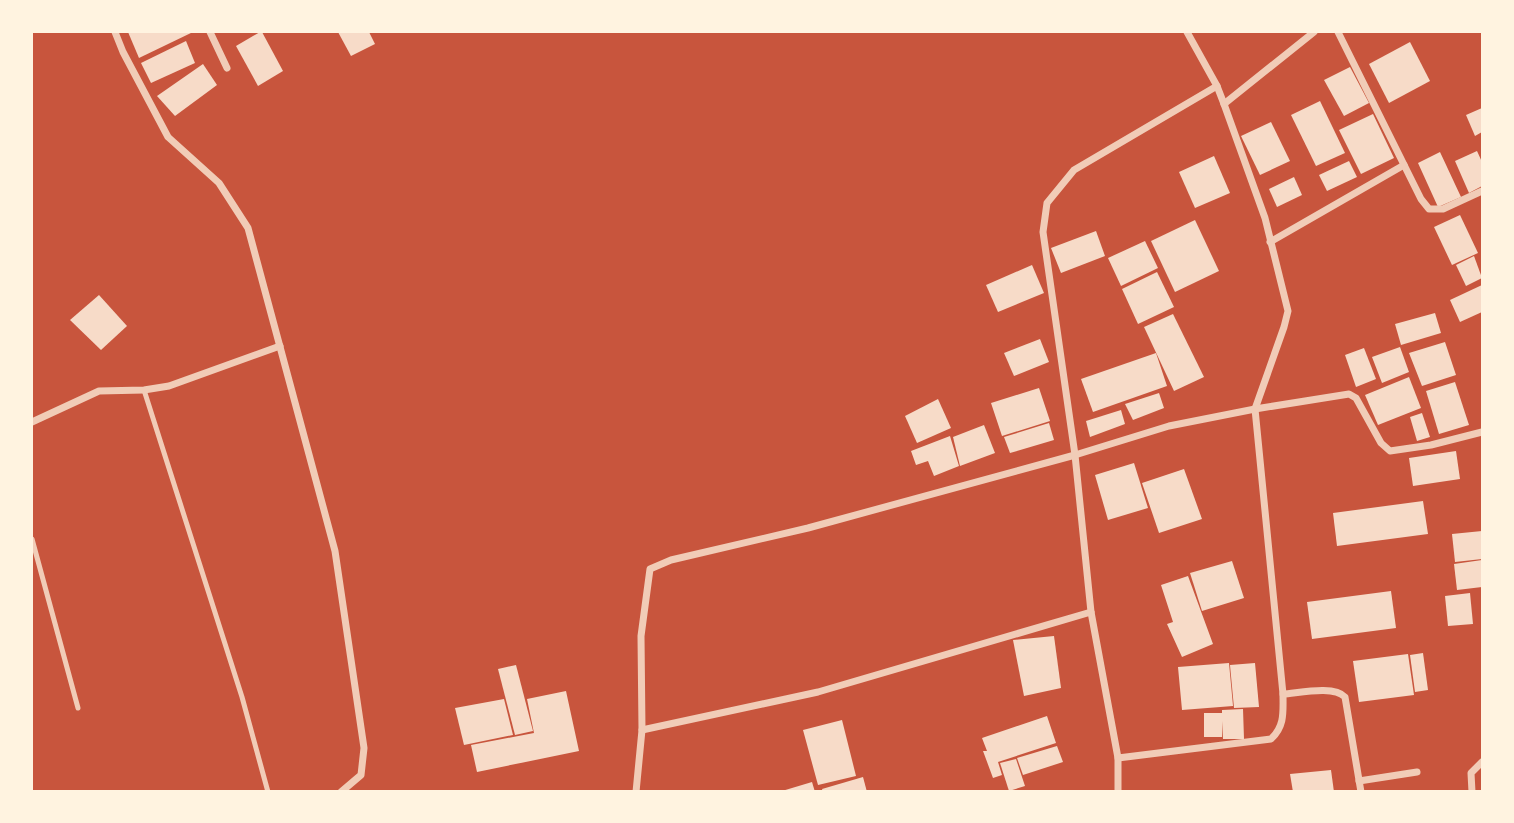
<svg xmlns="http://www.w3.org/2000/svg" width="1514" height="823" viewBox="0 0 1514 823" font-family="'DejaVu Sans',sans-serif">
<rect width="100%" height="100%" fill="#c8553d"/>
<g fill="#f7dbc8">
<polygon points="128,32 193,32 139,58"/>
<polygon points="260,32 262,32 283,71 258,86 236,46"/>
<polygon points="338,32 369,32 375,44 351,56"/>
<polygon points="186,41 195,63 151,83 141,63"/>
<polygon points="1410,42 1430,81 1389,103 1369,64"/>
<polygon points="203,64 217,85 175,116 157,96"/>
<polygon points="1350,67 1369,103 1344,116 1324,80"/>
<polygon points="1320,101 1345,153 1316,166 1291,115"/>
<polygon points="1482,108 1482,132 1475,136 1466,115"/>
<polygon points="1373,114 1394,158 1361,174 1339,130"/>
<polygon points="1271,122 1290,161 1260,175 1241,136"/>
<polygon points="1477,151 1482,162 1482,186 1469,193 1455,161"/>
<polygon points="1440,152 1461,197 1438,207 1418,163"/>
<polygon points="1214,156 1230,193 1195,208 1179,172"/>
<polygon points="1349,161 1357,177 1327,191 1319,175"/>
<polygon points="1294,177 1302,195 1277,207 1269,189"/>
<polygon points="1460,215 1478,253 1452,265 1434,227"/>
<polygon points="1195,220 1219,271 1175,292 1151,241"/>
<polygon points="1096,231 1105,256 1061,273 1051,248"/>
<polygon points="1145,241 1158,268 1121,286 1108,258"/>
<polygon points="1474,256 1482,278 1466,286 1456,265"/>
<polygon points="1032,265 1044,293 998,312 986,285"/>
<polygon points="1157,272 1174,307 1138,324 1122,289"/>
<polygon points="1482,285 1482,312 1460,322 1450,300"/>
<polygon points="99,295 127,326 101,350 70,320"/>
<polygon points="1435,313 1441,333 1401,345 1395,324"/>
<polygon points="1173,314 1204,377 1174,391 1144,327"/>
<polygon points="1040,339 1049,362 1014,376 1004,353"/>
<polygon points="1445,342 1456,375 1422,386 1409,353"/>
<polygon points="1400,347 1409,372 1382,383 1372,357"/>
<polygon points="1364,348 1376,379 1356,387 1345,355"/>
<polygon points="1156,353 1167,386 1093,412 1081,379"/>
<polygon points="1409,377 1421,408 1378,425 1365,395"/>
<polygon points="1455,382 1469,425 1439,434 1426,391"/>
<polygon points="1039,388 1050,421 1002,436 991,403"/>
<polygon points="1159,393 1164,408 1133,420 1125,404"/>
<polygon points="938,399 951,428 917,443 905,416"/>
<polygon points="1121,410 1125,424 1090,437 1086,421"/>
<polygon points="1422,413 1430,437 1417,441 1410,417"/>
<polygon points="1049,423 1054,440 1010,453 1004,437"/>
<polygon points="984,425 995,453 960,466 953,437"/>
<polygon points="950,436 959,466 934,476 928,461 916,465 911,451"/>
<polygon points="1456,451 1460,479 1413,486 1409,458"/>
<polygon points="1134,463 1148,508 1108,520 1095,475"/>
<polygon points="1184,469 1202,519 1159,533 1142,483"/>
<polygon points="1423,501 1428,534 1337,546 1333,513"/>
<polygon points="1482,531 1482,559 1455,562 1452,534"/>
<polygon points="1482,560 1482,587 1457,590 1454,564"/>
<polygon points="1232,561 1244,598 1202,611 1190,573"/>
<polygon points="1188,576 1213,644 1182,657 1167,624 1173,622 1161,585"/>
<polygon points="1391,591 1396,628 1312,639 1307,602"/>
<polygon points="1470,593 1473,624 1448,626 1445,596"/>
<polygon points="1054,636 1061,688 1024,696 1013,640"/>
<polygon points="1423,653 1428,690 1415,692 1410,655"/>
<polygon points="1408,654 1414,695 1359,702 1353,661"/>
<polygon points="1229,663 1233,706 1182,710 1178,667"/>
<polygon points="1255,663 1259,707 1234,708 1230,665"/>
<polygon points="516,665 533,731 515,735 498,669"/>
<polygon points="566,691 579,751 477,772 471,745 534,733 527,699"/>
<polygon points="504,699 513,735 464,745 455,708"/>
<polygon points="1243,709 1244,739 1223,739 1222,721 1222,737 1204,737 1204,713 1222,713 1222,710"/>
<polygon points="1047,716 1056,743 998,762 1002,775 993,778 983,751 987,751 982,738"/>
<polygon points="842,720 856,776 818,785 803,730"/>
<polygon points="1057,746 1063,762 1023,775 1017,758"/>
<polygon points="1016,759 1025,786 1009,791 1000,763"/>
<polygon points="1331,770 1334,792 1293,792 1290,774"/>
<polygon points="863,777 867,792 823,792 822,789"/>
<polygon points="812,782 815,792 782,792 782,791"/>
</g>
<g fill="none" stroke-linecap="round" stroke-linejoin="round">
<g stroke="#f1ccb7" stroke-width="5">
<polyline points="144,390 242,697 268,792"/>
<polyline points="32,539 78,708"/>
</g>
<g stroke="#f1ccb7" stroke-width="7">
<polyline points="115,32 123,52 168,137 219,183 248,228 335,551 364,748 361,775 341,792"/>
<polyline points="210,32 227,68"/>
<polyline points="1338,32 1421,199 1429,209 1443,209 1482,191"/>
<polyline points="1224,104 1314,32"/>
<polyline points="1270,242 1404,165"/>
<polyline points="32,422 99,391 144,390 169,386 280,346"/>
<path d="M1283 694C1299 693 1334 685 1345 697L1361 792"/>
<polyline points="642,730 818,692 1091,612"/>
<path d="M1118 758 1271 739C1285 726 1283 712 1283 694L1255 409 1284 327 1288 311 1265 218 1224 104 1217 86 1187 32"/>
<polyline points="1359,781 1417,772"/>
<polyline points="636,792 642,730 641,636 650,569 671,560 808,528 1075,455 1169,426 1255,409 1349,394 1356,398 1381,443 1390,451 1431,445 1482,432"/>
<polyline points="1118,792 1118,758 1091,612 1075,455 1043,232 1047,203 1074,170 1217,86"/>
<polyline points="1472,792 1471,773 1482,762"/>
</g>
</g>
<rect width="1514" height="823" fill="none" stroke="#fff3e0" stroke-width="66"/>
</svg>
